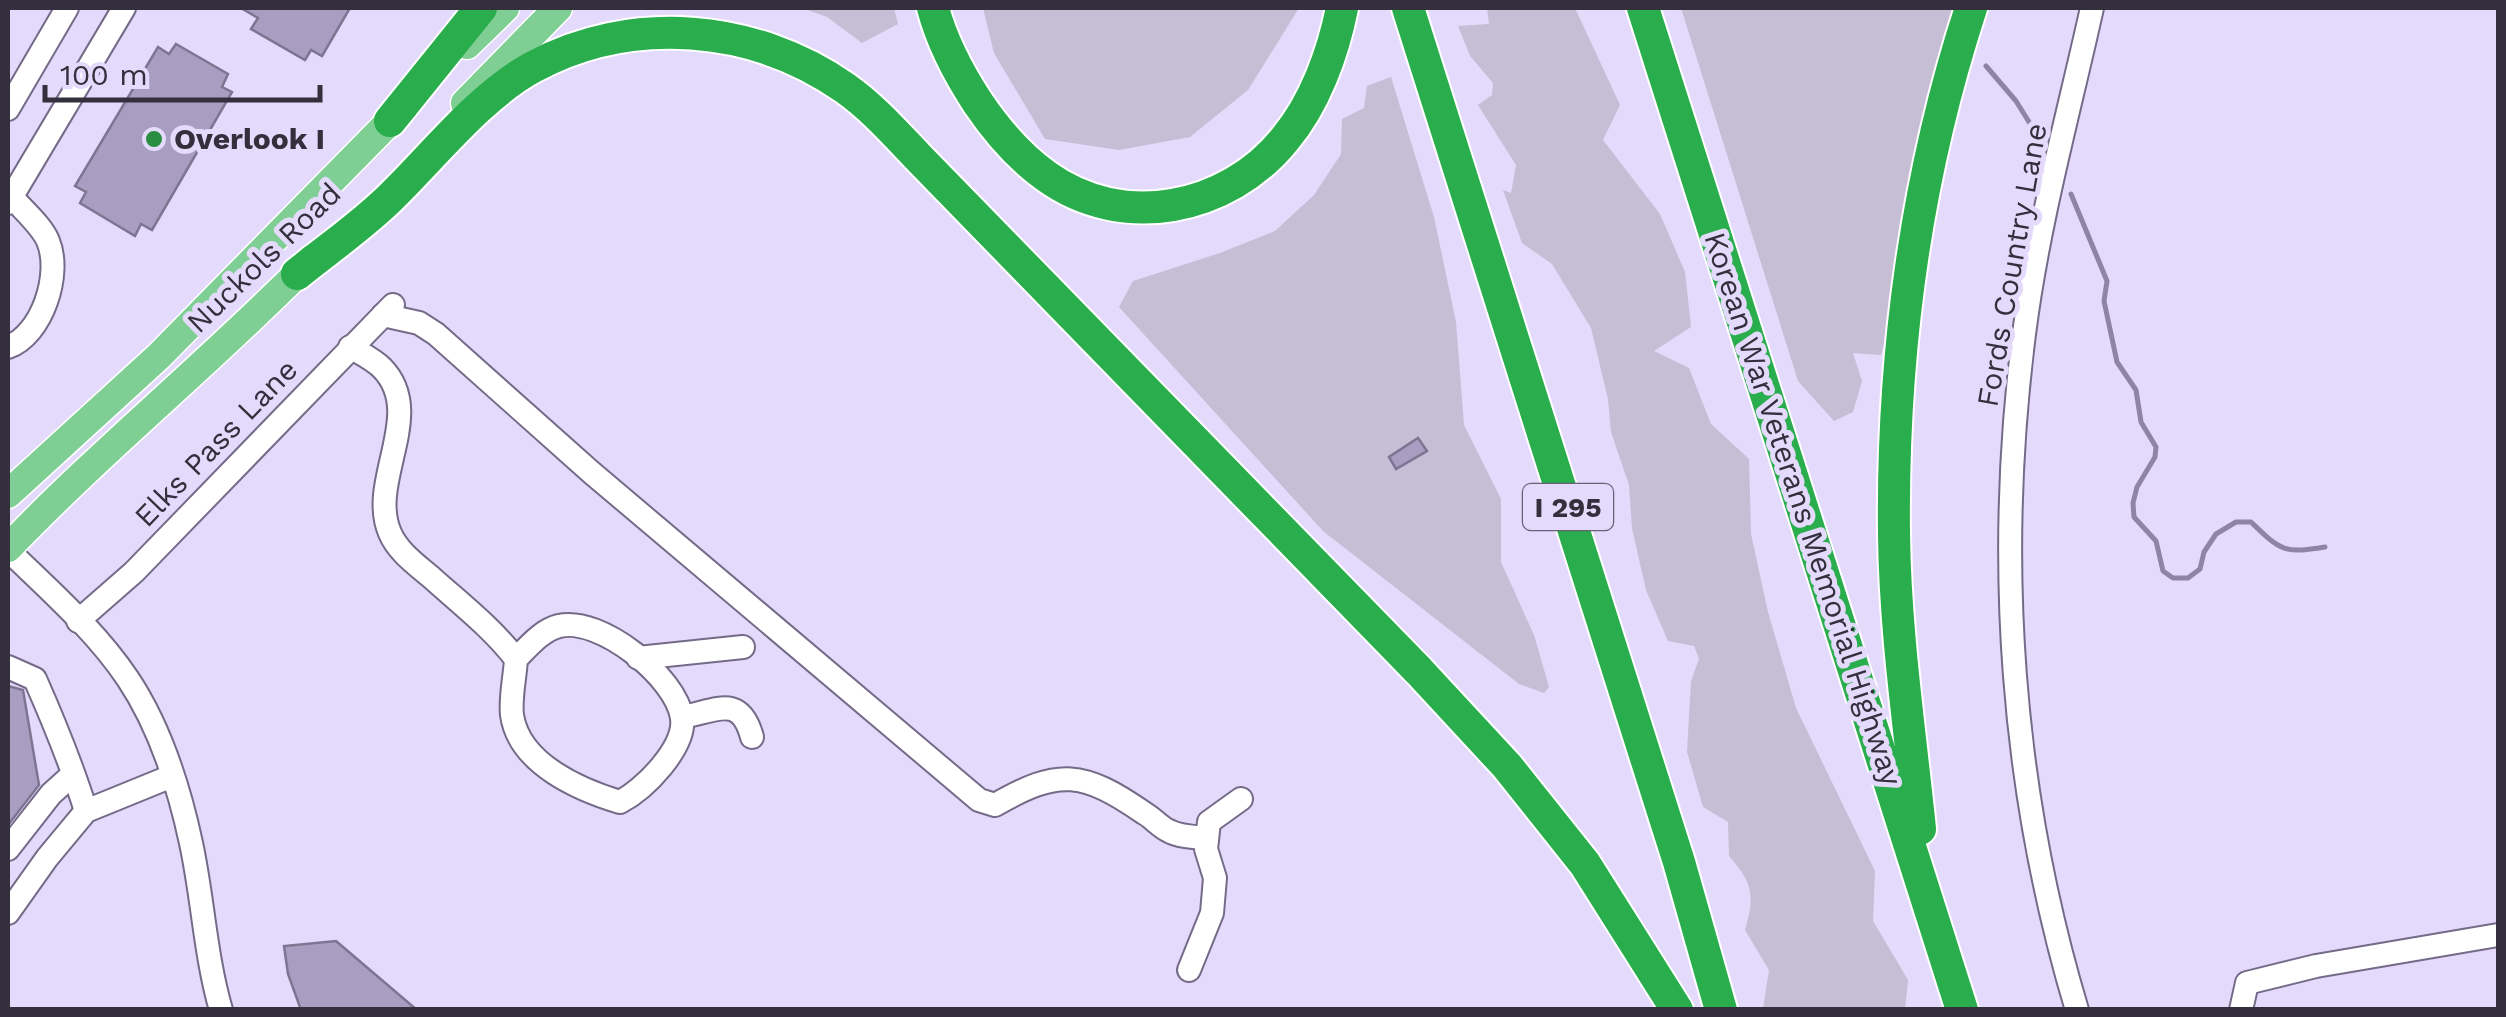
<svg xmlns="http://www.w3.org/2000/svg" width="2506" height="1017" viewBox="0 0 2506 1017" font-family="'Work Sans',sans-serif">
<rect width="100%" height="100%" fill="#e4dafb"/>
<g fill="#c5bed5">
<polygon points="802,8 894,8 898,24 862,43 827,17"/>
<polygon points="983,8 1299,8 1248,90 1190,137 1119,150 1045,139 994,53"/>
<path d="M1487 8H1575L1620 105 1603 140 1660 214 1685 272 1691 327 1654 351 1689 368 1711 424 1749 459 1751 534 1768 612 1796 708 1875 871 1873 921 1908 980 1905 1009H1763L1769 970 1745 930C1755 896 1753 883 1729 856L1728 822 1703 807 1687 752 1691 681 1699 659 1694 646 1668 641 1646 590 1632 528 1629 485 1611 432 1608 399 1591 328 1552 264 1522 243 1503 190 1511 193 1516 165 1478 105 1492 95 1493 83 1470 56 1458 26 1489 24Z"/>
<polygon points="1681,8 1961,8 1893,315 1881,355 1853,353 1862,381 1853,412 1834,421 1798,381"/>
<polygon points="1391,77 1434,217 1456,322 1464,425 1501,499 1501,562 1534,635 1549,687 1544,693 1519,684 1323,531 1119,307 1133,281 1220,253 1275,231 1314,195 1341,154 1342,119 1364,108 1367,86"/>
</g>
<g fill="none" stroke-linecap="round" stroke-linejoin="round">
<g stroke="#8f84a6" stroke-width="5">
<polyline points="1986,66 2016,101 2044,146"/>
<path d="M2071 194 2107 281 2104 301 2117 362 2136 390 2141 422 2156 447 2155 457 2137 487 2133 503 2134 517 2156 541 2163 571 2173 578H2188L2200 569 2204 552 2216 534 2236 522H2251C2280 550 2283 554 2325 547"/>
</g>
</g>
<g fill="#a99ec1" stroke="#7e7592" stroke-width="2.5">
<polygon points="241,8 350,8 322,56 311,50 305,60 251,29 258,18"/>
<polygon points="176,44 228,74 222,87 232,92 152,230 141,224 135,236 80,203 86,192 75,186 158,47 169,54"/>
<polygon points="1418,438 1427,451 1396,469 1389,457"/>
<polygon points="8,686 23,690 39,785 8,825"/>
<polygon points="336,941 417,1010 301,1010 288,974 284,946"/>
</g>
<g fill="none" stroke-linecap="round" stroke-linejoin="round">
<g stroke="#746b88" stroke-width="26">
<g id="minor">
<polyline points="8,109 67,8"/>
<polyline points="8,203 124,8"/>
<path d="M383 315 419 323 436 334 592 473 979 800 995 805C1059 768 1083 771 1144 813 1153 818 1160 827 1169 831 1180 837 1196 837 1207 838"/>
<path d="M8 347C42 335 62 274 48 241 42 226 23 210 12 197"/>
<path d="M350 347C360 353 373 359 382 368 427 414 367 481 390 533 398 552 417 565 432 578 461 604 492 628 516 659 515 677 510 698 512 715 519 764 580 790 620 802 645 789 686 747 682 718 676 677 600 616 559 626 542 630 528 647 516 659"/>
<path d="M8 550C49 590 96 631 128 679 160 727 179 787 191 843 203 898 205 955 221 1010"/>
<polyline points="78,621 134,572 393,305"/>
<polyline points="638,658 743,647"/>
<path d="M8 667 35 679C54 722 72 766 86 811"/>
<path d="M682 717C716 711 740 693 752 737"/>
<polyline points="8,849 51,794 71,776"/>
<polyline points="8,913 47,858 86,811 172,776"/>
<polyline points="1189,970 1212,913 1215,878 1206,849 1209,822 1241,799"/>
<path d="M2077 1010C2011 790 1995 561 2024 334 2038 224 2068 116 2092 8"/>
<polyline points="2241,1010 2247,983 2316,966 2498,935"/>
</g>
</g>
<g stroke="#fff" stroke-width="31">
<g id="major">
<polyline points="467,45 505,8"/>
<polyline points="465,103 558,8"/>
<polyline points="8,494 159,356 404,107"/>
<path d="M8 548C105 447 214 359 312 259"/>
</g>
</g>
<g stroke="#fff" stroke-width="36">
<g id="highway">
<path d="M933 8C942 42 959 74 978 103 997 131 1018 156 1046 176 1122 231 1227 211 1285 139 1315 103 1333 53 1342 8"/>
<polyline points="1408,8 1679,862 1721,1010"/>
<polyline points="1643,8 1962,1010"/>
<polyline points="390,121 481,8"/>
<path d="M297 274C329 248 363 225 392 196 434 155 481 95 533 67 631 14 754 24 845 88 872 107 894 132 917 156L1419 671 1507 766 1585 864 1677 1010"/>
<path d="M1920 829C1910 731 1895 632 1894 533 1892 356 1916 176 1971 8"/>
</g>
</g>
<use href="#minor" stroke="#fff" stroke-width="22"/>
<use href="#major" stroke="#7fce94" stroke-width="28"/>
<use href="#highway" stroke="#29ad4d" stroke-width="32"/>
</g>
<circle fill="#2a8e42" stroke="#e4dafb" stroke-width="4" cx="154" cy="139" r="10"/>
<g text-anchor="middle" stroke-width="10" stroke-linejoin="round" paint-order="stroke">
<rect fill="#e4dafb" stroke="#686275" stroke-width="2.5" x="1523" y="484" width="90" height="46" rx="8"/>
<g font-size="28" font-weight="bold" fill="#332f3c">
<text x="1568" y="517">I 295</text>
</g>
<g font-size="30" font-weight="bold" fill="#332f3c" stroke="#e4dafb" text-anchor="start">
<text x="174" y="149">Overlook I</text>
</g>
<g font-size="30" fill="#332f3c" stroke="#e4dafb">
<text transform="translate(264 258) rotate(-44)" y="10">Nuckols Road</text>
<text transform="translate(2012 265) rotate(-80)" y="10">Fords Country Lane</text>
<text transform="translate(216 443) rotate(-46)" y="10">Elks Pass Lane</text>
<text transform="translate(1803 509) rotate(72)" y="10">Korean War Veterans Memorial Highway</text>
</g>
</g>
<rect width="2506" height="1017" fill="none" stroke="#332f3c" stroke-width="20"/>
<path d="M45 85v15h275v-15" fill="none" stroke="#332f3c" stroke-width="5"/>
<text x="60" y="85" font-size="30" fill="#332f3c" stroke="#e4dafb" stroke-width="8" paint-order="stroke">100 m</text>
</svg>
